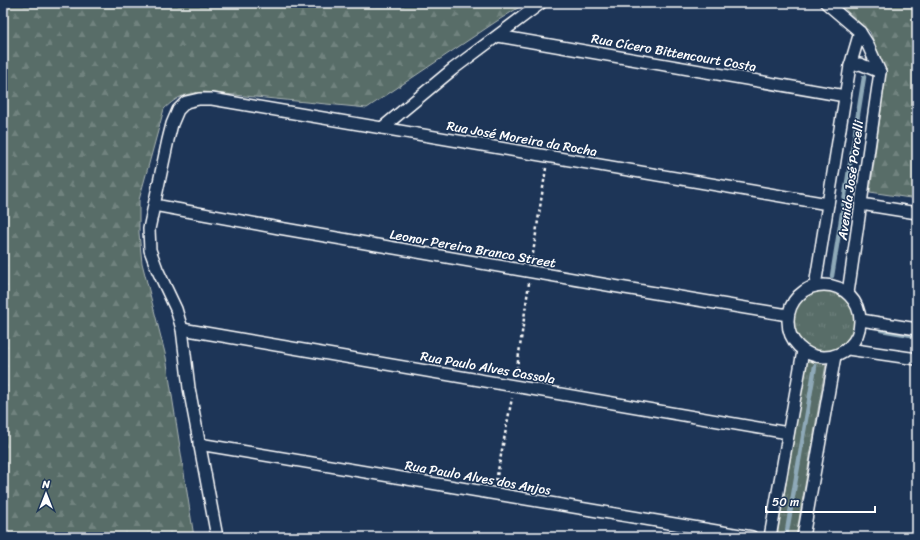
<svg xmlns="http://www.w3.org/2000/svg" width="920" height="540" viewBox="0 0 920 540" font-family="Sriracha,sans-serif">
<defs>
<pattern id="grass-tufts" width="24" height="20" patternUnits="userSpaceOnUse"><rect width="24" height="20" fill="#586d68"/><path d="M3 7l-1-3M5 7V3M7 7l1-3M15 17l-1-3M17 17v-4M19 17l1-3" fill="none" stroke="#71837f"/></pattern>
<pattern id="forest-firs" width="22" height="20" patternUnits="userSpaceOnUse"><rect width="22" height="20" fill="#586d68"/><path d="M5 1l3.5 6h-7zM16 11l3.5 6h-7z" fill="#71837f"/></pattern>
</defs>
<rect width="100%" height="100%" fill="#1d3557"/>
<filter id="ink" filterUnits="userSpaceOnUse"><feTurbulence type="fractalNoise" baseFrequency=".025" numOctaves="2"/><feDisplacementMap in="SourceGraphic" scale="8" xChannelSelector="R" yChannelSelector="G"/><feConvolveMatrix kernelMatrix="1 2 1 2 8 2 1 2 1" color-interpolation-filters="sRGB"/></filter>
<g filter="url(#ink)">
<g fill="url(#grass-tufts)" stroke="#acb6b4">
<circle cx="825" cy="321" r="32"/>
<polygon points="807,360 826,364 796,537 777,537"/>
</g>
<g fill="url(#forest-firs)" stroke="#acb6b4">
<path d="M3 3H526L497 21 367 108 204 92C185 94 179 95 164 109L139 200V233L142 263 166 357 194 537H3Z"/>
<polygon points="838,3 917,3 917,199 870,192 886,72 870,32"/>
</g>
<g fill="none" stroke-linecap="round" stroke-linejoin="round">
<g stroke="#8ea9b8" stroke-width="4.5">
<polyline points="832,276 864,77"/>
<polyline points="881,330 917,336"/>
<polyline points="786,537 815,366"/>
</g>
<g stroke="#fff" stroke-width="14">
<g id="minor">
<polyline points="826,3 860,32 867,43 880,72 848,293"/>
<polyline points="498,36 845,96"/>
<polyline points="850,66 860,64 880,72"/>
<polyline points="382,128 453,69 541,3"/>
<polyline points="861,204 917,213"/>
<polyline points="154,205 279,228 619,287 788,315"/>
<circle cx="824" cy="321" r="36"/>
<polyline points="815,286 850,66 860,32"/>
<polyline points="861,320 917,329"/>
<polyline points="182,329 788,433"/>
<polyline points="848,349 917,359"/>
<polyline points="199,444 752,537"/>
<polyline points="217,537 189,388 182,329 176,309 157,269 150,250 149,229 168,140 172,124 178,110 186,102 199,99 212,99 828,204"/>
<polyline points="770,537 803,351"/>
<polyline points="803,537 835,356"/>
</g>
</g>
<g stroke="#fff" stroke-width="2.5" stroke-dasharray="3 3" stroke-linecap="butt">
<polyline points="532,260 546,168"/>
<polyline points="516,375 529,283"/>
<polyline points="496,481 512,398"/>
</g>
<use href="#minor" stroke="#1d3557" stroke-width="11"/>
</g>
</g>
<g text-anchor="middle" stroke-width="3" stroke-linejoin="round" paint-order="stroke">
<g font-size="13" fill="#fff" stroke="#1d3557">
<text transform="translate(674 52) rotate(10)" y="5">Rua Cícero Bittencourt Costa</text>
<text transform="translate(522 138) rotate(10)" y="5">Rua José Moreira da Rocha</text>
<text transform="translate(850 180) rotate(-82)" y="5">Avenida José Porcelli</text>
<text transform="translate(473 248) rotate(10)" y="5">Leonor Pereira Branco Street</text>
<text transform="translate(488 367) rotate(10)" y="5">Rua Paulo Alves Cassola</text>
<text transform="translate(478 477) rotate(10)" y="5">Rua Paulo Alves dos Anjos</text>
</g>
</g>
<rect width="920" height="540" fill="none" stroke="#1d3557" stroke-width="16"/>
<rect x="8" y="8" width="904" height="524" fill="none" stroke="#fff" stroke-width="1.5" filter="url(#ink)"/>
<g transform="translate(46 494)" stroke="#1d3557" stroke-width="3" paint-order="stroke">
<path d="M0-3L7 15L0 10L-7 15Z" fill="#ffffff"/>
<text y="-6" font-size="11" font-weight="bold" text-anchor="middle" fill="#ffffff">N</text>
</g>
<path d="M766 506v6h109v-6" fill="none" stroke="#ffffff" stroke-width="2"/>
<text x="772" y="506" font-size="12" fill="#ffffff" stroke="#1d3557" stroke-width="3" paint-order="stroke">50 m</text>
</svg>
